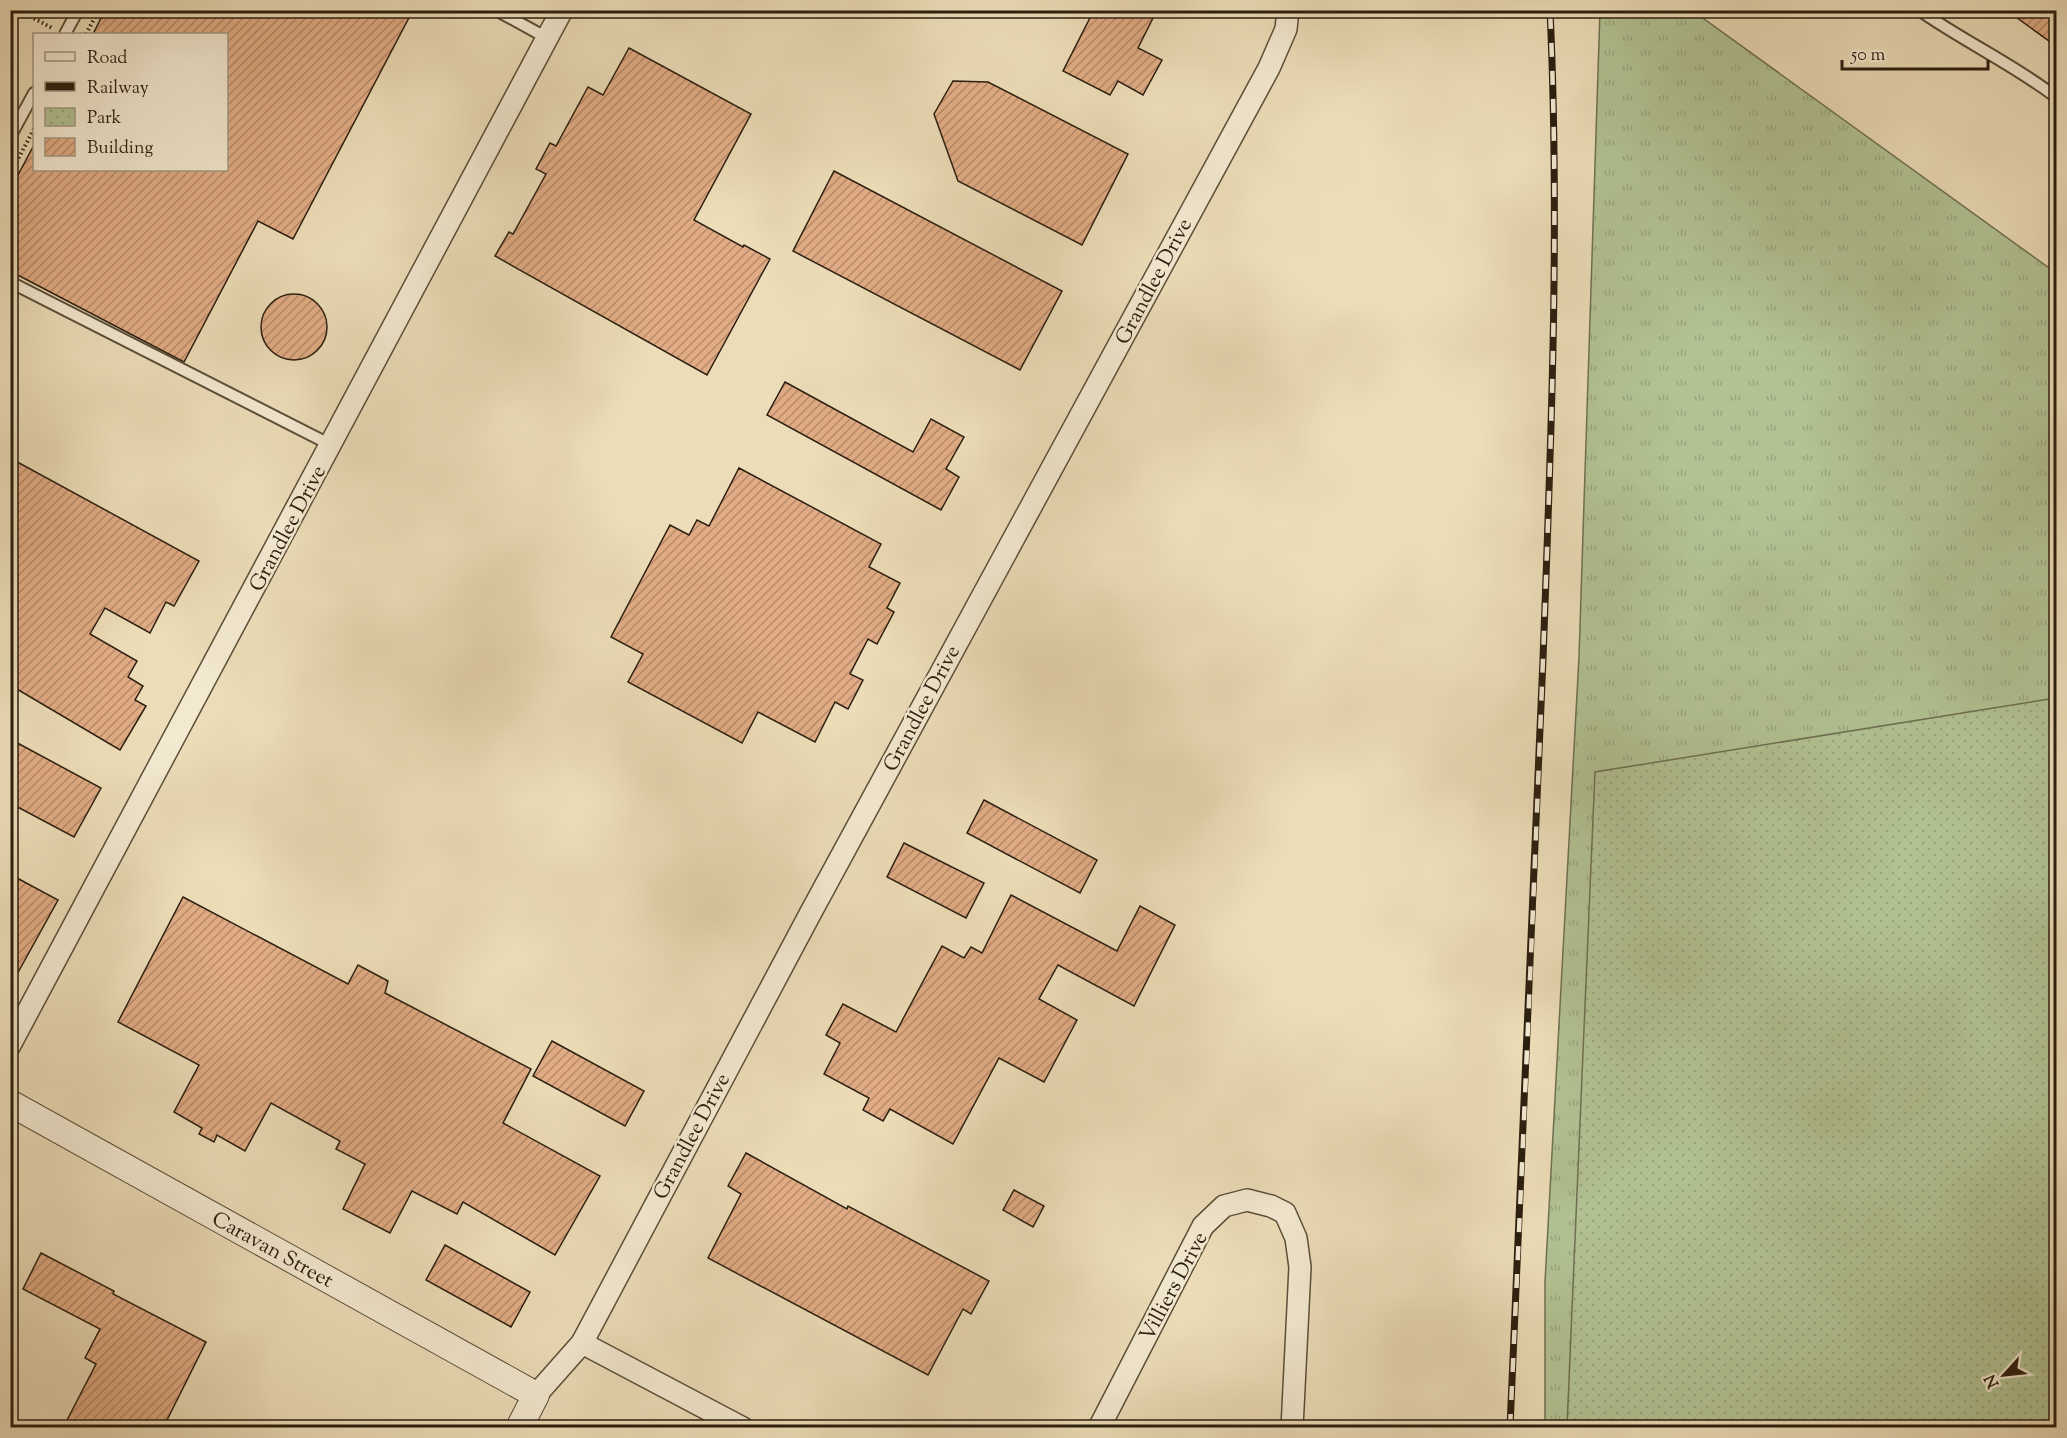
<svg xmlns="http://www.w3.org/2000/svg" width="2067" height="1438" viewBox="0 0 2067 1438" font-family="'Sorts Mill Goudy',serif">
<defs>
<pattern id="grass-tufts" width="24" height="20" patternUnits="userSpaceOnUse" patternTransform="scale(1.5)"><rect width="24" height="20" fill="#b2c293"/><path d="M3 7l-1-3M5 7V3M7 7l1-3M15 17l-1-3M17 17v-4M19 17l1-3" fill="none" stroke="#99a67e"/></pattern>
<pattern id="park-dots" width="8" height="8" patternUnits="userSpaceOnUse" patternTransform="scale(1.5)"><rect width="8" height="8" fill="#b2c293"/><path d="M2 2h.1M6 6h.1" fill="none" stroke="#99a67e" stroke-width="1.8" stroke-linecap="round"/></pattern>
<pattern id="building-hatch" width="6" height="6" patternUnits="userSpaceOnUse" patternTransform="scale(1.5)"><rect width="6" height="6" fill="#e1ac85"/><path d="M-1 1l2-2M0 6l6-6M5 7l2-2" fill="none" stroke="#b78b6b"/></pattern>
</defs>
<rect width="100%" height="100%" fill="#ecddb8"/>
<filter id="stains"><feTurbulence type="fractalNoise" baseFrequency=".00333" numOctaves="4"/><feColorMatrix values="0 0 0 0 .2 0 0 0 0 .09 0 0 0 0 .02 0 0 0 .5 -.17"/></filter>
<radialGradient id="worn" r=".72"><stop offset=".6" stop-color="#630" stop-opacity="0"/><stop offset="1" stop-color="#630" stop-opacity=".3"/></radialGradient>
<polygon fill="url(#grass-tufts)" stroke="#6e7051" stroke-width="1.5" points="1600,11 1693,11 2056,273 2056,1427 1545,1428 1545,1282 1579,657"/>
<polygon fill="url(#park-dots)" stroke="#6e7051" stroke-width="1.5" points="2056,698 2056,1427 1567,1427 1595,772"/>
<g fill="url(#building-hatch)" stroke="#2b1e0f" stroke-width="1.5">
<polygon points="105,10 413,10 293,239 258,221 184,362 10,271 10,190 34,145 34,170 226,170 226,34 93,34"/>
<polygon points="1094,10 1157,10 1138,48 1162,60 1143,95 1118,81 1110,95 1063,71"/>
<polygon points="2006,10 2056,10 2056,46"/>
<polygon points="629,48 751,114 694,220 743,247 744,245 770,259 707,375 495,256 509,232 513,234 546,174 536,169 550,143 556,146 588,87 603,95"/>
<polygon points="953,81 988,82 1128,154 1082,245 958,181 934,114"/>
<polygon points="834,171 1062,291 1020,370 793,251"/>
<circle cx="294" cy="327" r="33"/>
<polygon points="785,382 913,452 931,419 964,437 946,469 959,477 941,510 767,415"/>
<polygon points="10,458 199,561 174,606 166,602 150,633 105,608 90,634 137,661 128,677 143,686 135,700 146,706 120,750 10,685"/>
<polygon points="739,468 881,544 869,567 900,583 887,608 894,612 877,644 868,639 850,674 863,680 848,709 835,702 815,742 758,712 742,743 628,682 643,654 611,637 670,525 689,535 697,520 709,526"/>
<polygon points="10,739 101,788 74,837 10,803"/>
<polygon points="984,800 1097,860 1080,893 967,833"/>
<polygon points="904,843 984,883 966,918 887,877"/>
<polygon points="17,878 58,900 10,987 10,890"/>
<polygon points="1011,895 1117,951 1140,906 1175,925 1134,1006 1058,965 1039,999 1077,1020 1044,1082 999,1058 953,1144 890,1109 883,1121 863,1110 869,1098 824,1074 840,1043 826,1035 843,1004 896,1032 942,946 964,958 971,947 982,953"/>
<polygon points="183,897 348,984 358,965 388,981 385,993 531,1069 503,1123 600,1176 555,1255 463,1202 457,1214 412,1191 390,1233 343,1209 365,1164 336,1149 340,1141 271,1103 245,1151 217,1135 214,1142 199,1134 202,1128 174,1112 199,1065 118,1022"/>
<polygon points="552,1041 644,1091 625,1126 533,1076"/>
<polygon points="746,1153 847,1209 848,1206 989,1281 971,1314 963,1309 928,1375 708,1258 741,1194 728,1186"/>
<polygon points="1014,1190 1044,1206 1033,1227 1003,1210"/>
<polygon points="445,1245 530,1292 511,1327 426,1280"/>
<polygon points="41,1253 114,1291 113,1294 206,1342 163,1428 63,1428 96,1364 85,1358 100,1329 23,1289"/>
</g>
<g fill="none" stroke-linecap="round" stroke-linejoin="round">
<g stroke="#5b4e39" stroke-width="14">
<g id="service">
<polyline points="496,10 547,38"/>
<path d="M1919 10C1963 41 2013 64 2056 97"/>
<polyline points="65,34 78,10"/>
<polyline points="10,137 34,93"/>
<polyline points="10,282 331,445"/>
</g>
</g>
<g stroke="#5b4e39" stroke-width="24">
<g id="minor">
<polyline points="10,1045 562,10"/>
<polyline points="582,1343 743,1428"/>
<polyline points="536,1395 582,1343 810,914 1269,68 1286,29 1288,10"/>
<polyline points="1099,1428 1203,1226 1224,1206 1247,1200 1271,1206 1285,1213 1296,1238 1300,1267 1292,1428"/>
</g>
</g>
<g stroke="#5b4e39" stroke-width="28">
<polyline id="tertiary" points="10,1103 536,1395 519,1428"/>
</g>
<g stroke="#2b1e0f" stroke-width="4" stroke-dasharray="1.5 3" stroke-linecap="butt">
<polyline points="18,10 52,28"/>
<polyline points="86,34 99,10"/>
<polyline points="10,174 34,129"/>
</g>
<use href="#service" stroke="#f3e9d1" stroke-width="10"/>
<use href="#minor" stroke="#f3e9d1" stroke-width="21"/>
<use href="#tertiary" stroke="#f3e9d1" stroke-width="26"/>
<g stroke="#2b1e0f" stroke-width="7">
<path id="rail" d="M1510 1428C1522 1171 1533 915 1543 659 1551 443 1560 227 1550 10"/>
</g>
<use href="#rail" stroke="#f3e9d1" stroke-width="4.5" stroke-dasharray="14" stroke-linecap="butt"/>
</g>
<g text-anchor="middle" stroke-width="5" stroke-linejoin="round" paint-order="stroke">
<g font-size="21" fill="#2b1e0f" stroke="#f3e9d1">
<text transform="translate(1153 281) rotate(-62)" y="7">Grandlee Drive</text>
<text transform="translate(287 528) rotate(-62)" y="7">Grandlee Drive</text>
<text transform="translate(921 708) rotate(-62)" y="7">Grandlee Drive</text>
<text transform="translate(691 1136) rotate(-62)" y="7">Grandlee Drive</text>
<text transform="translate(273 1249) rotate(29)" y="7">Caravan Street</text>
<text transform="translate(1173 1286) rotate(-62)" y="7">Villiers Drive</text>
</g>
</g>
<rect width="2067" height="1438" fill="none" stroke="#ecddb8" stroke-width="36"/>
<rect x="12" y="12" width="2043" height="1414" fill="none" stroke="#2b1e0f" stroke-width="3"/>
<rect x="18" y="18" width="2031" height="1402" fill="none" stroke="#2b1e0f" stroke-width="1.5"/>
<rect x="33" y="33" width="195" height="138" fill="#f3e9d1" stroke="#a39883" stroke-width="1.5"/>
<rect x="45" y="52" width="30" height="9" fill="#f3e9d1" stroke="#a39883" stroke-width="1.5"/>
<text x="87" y="63" font-size="18" fill="#2b1e0f">Road</text>
<rect x="45" y="82" width="30" height="9" fill="#2b1e0f" stroke="#a39883" stroke-width="1.5"/>
<text x="87" y="93" font-size="18" fill="#2b1e0f">Railway</text>
<rect x="45" y="108" width="30" height="18" fill="url(#park-dots)" stroke="#a39883" stroke-width="1.5"/>
<text x="87" y="123" font-size="18" fill="#2b1e0f">Park</text>
<rect x="45" y="138" width="30" height="18" fill="url(#building-hatch)" stroke="#a39883" stroke-width="1.5"/>
<text x="87" y="153" font-size="18" fill="#2b1e0f">Building</text>
<g transform="translate(2004 1375) rotate(243)" stroke="#f3e9d1" stroke-width="4.5" paint-order="stroke">
<path d="M0-4.5L10 22L0 15L-10 22Z" fill="#2b1e0f"/>
<text y="-9" font-size="16" font-weight="bold" text-anchor="middle" fill="#2b1e0f">N</text>
</g>
<path d="M1842 60v9h146v-9" fill="none" stroke="#2b1e0f" stroke-width="3"/>
<text x="1851" y="60" font-size="18" fill="#2b1e0f" stroke="#f3e9d1" stroke-width="4.5" paint-order="stroke">50 m</text>
<rect width="100%" height="100%" filter="url(#stains)"/>
<rect width="100%" height="100%" fill="url(#worn)"/>
</svg>
